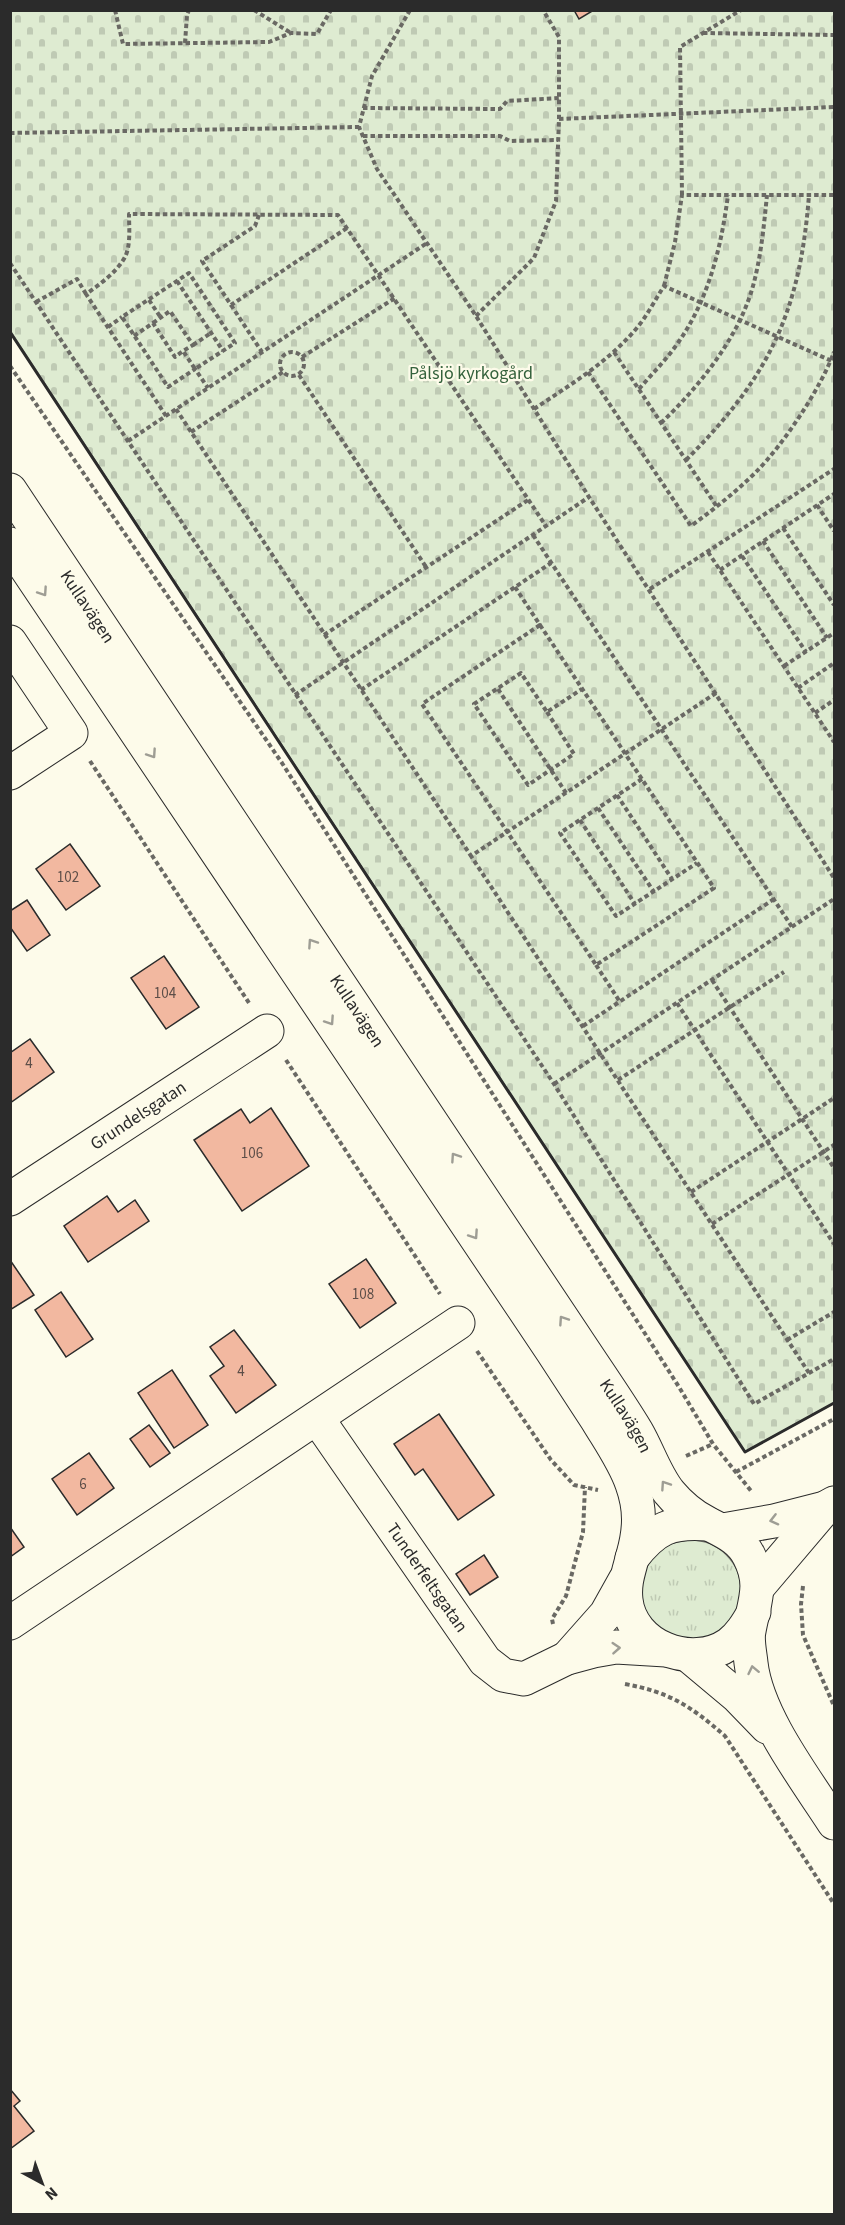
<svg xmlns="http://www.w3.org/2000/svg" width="845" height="2225" viewBox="0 0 845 2225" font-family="'Source Sans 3',sans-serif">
<defs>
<pattern id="grass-tufts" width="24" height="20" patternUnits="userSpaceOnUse" patternTransform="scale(1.5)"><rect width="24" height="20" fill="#deebd1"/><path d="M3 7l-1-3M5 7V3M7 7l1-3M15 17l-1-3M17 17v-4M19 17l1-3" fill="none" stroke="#bfcab4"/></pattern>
<pattern id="cemetery-stones" width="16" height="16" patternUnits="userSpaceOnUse" patternTransform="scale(1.5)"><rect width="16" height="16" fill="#deebd1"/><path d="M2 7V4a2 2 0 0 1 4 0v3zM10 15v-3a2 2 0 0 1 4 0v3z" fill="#bfcab4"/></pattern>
</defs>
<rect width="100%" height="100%" fill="#fdfbea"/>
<circle fill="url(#grass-tufts)" stroke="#74746e" stroke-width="1.5" cx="691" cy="1590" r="50"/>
<polygon fill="url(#cemetery-stones)" stroke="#74746e" stroke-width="1.5" points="10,11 834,11 834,1403 745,1452 11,332"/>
<g fill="#f2b8a0" stroke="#2b2b2b" stroke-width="1.5">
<polygon points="574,10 594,10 579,19"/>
<polygon points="70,844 100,886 66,910 36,869"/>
<polygon points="27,900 50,935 27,951 10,927 10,911"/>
<polygon points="164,956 199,1007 166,1029 131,978"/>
<polygon points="30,1039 54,1072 10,1103 10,1053"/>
<polygon points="271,1108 309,1166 242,1211 194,1140 241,1109 250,1123"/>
<polygon points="107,1196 118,1212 135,1200 149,1221 88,1262 64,1226"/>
<polygon points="366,1259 396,1303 360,1328 329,1284"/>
<polygon points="10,1260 34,1295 10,1310"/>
<polygon points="61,1292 93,1339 66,1357 35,1310"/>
<polygon points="234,1330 276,1385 236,1413 210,1376 224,1366 210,1347"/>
<polygon points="172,1370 208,1425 174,1448 138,1393"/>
<polygon points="439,1414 494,1495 458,1520 423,1469 415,1475 394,1444"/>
<polygon points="149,1425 170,1453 150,1467 130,1439"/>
<polygon points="89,1453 114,1488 77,1515 52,1479"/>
<polygon points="10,1527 24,1547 10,1557"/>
<polygon points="484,1555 498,1577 470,1595 456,1574"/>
<polygon points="10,2089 20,2101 14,2106 34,2131 10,2149"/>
</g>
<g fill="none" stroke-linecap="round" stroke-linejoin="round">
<g stroke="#2b2b2b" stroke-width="35">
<g id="minor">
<path id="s1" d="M10 490 574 1336C595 1368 617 1399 637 1432 648 1451 655 1474 669 1492 679 1504 693 1516 707 1523 724 1532 740 1538 749 1556 764 1585 754 1602 749 1631 747 1640 750 1653 751 1663 757 1716 805 1778 834 1823"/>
<path d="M10 544 552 1351C567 1374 582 1397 597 1420 609 1440 624 1461 632 1484 641 1509 640 1530 633 1555 629 1571 624 1583 626 1600 631 1646 691 1670 729 1644 740 1636 747 1624 754 1612"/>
<polyline points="10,642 71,733 10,773"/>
<path id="s2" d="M10 1199 267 1031"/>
<path id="s3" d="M317 1418 485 1661 503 1675 524 1679 567 1658 593 1651 616 1647 666 1650"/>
<polyline points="723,1530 774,1521 825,1508 834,1503"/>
<path d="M632 1558C655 1528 671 1521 708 1524"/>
<polyline points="758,1587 825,1508"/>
<polyline points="10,1623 458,1323"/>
<polyline points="688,1655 737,1696 767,1727"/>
<polyline points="567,1658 606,1614 625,1580"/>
</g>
</g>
<g stroke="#6a6964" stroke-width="4" stroke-dasharray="4.5 3" stroke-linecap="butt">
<polyline points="115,10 123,44 269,42 291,33 317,34 331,10"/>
<polyline points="254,10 291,33"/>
<polyline points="410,10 372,76 359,127 377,169 476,316 589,497 834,878"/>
<polyline points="703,33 834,35"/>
<polyline points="185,43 187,15 189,10"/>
<polyline points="363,108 500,109 507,101 559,98"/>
<polyline points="559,119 834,107"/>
<polyline points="10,133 359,127"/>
<polyline points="363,136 500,136 510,141 558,140"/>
<polyline points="682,195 680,47 741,10"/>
<polyline points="259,215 255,226 202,261 231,305 347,228"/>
<polyline points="10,263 554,1084 754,1404 834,1359"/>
<polyline points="177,281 223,351"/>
<polyline points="664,286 675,242 682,195 834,195"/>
<polyline points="149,300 161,318"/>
<polyline points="36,302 77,279 86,294"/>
<polyline points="231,305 262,352"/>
<polyline points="476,316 534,258 556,201 559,119 559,37 543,10"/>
<polyline points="153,323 170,311 193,345 183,351"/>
<polyline points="108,327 122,317"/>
<polyline points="134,336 153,323 175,357 183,351 195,369 235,343 189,273 122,317 168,387 195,369 208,388"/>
<polyline points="193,345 211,333"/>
<polyline points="614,352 717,507"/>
<circle cx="292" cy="364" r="12"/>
<polyline points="302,357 395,298"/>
<polyline points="10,366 282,763 679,1387 713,1444 752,1492"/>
<path d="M588 372 691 526C714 509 736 492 756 472 783 445 821 388 834 352"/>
<polyline points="299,375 426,567"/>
<path d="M639 389C651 375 664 362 675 347 708 302 721 249 728 195"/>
<polyline points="176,409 471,856"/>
<path d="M534 409C570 385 608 362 636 329 647 316 655 300 664 286L834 362"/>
<path d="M166 416 86 294C99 285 117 272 125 257 131 245 129 227 129 214L338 215 546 526"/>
<path d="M661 423C699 387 739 337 753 286 761 257 764 225 767 195"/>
<polyline points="191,432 283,372"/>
<polyline points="128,441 427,243"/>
<path d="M686 460C769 377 800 313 809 195"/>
<polyline points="817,505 834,531"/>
<polyline points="783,528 834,605"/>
<polyline points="533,535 792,927"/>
<polyline points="763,541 827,638"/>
<polyline points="708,552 834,742"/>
<polyline points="742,556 806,652"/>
<polyline points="720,570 834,494"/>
<polyline points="515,587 540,625"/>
<polyline points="650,589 834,469"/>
<polygon points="540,625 714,888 596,965 422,704"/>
<polyline points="324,635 528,500"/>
<polyline points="784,666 834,633"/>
<polyline points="798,688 834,663"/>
<polyline points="498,689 566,793"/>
<polyline points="361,690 551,563"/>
<polyline points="716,693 471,856 809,1373"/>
<polyline points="295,695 589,497"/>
<polyline points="547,712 574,754 528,785 474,704 521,673 547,712 582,689"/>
<polyline points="815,713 834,700"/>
<polyline points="90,761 249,1003"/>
<polyline points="642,779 560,833 616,916 697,863"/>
<polyline points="617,795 672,879"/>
<polyline points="598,808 654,892"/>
<polyline points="580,820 635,904"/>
<polyline points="596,965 620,1002"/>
<polyline points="712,980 834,1168"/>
<polyline points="677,1003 834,1244"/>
<polyline points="583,1026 774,899"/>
<polyline points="286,1060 440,1294"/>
<polyline points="618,1080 784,972"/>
<polyline points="554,1084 834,899"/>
<polyline points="691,1192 834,1098"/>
<polyline points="712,1224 834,1145"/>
<polyline points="787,1340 834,1312"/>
<polyline points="477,1351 551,1460 574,1485 598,1490"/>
<polyline points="686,1456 713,1444"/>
<polyline points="736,1472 834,1419"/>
<polyline points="803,1586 801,1604 803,1635 834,1706"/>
<polyline points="553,1624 552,1619 566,1596 583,1532 585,1487"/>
<path d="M625 1684C669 1692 691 1706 725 1736L834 1904"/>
</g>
<use href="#minor" stroke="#fdfbea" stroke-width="33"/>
<polyline stroke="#2b2b2b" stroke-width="3" points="10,332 745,1452 834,1403"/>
</g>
<defs><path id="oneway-chevron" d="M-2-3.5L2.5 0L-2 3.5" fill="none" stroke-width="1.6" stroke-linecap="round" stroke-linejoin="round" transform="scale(1.5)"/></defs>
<g stroke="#9e9d94">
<use href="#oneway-chevron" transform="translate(43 592) rotate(56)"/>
<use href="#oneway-chevron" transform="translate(152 754) rotate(56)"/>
<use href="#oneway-chevron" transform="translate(312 943) rotate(-124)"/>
<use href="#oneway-chevron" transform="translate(330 1021) rotate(56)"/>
<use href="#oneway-chevron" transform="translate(455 1157) rotate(-124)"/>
<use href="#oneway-chevron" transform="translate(474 1235) rotate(56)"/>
<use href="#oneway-chevron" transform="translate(563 1320) rotate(-124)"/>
<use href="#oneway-chevron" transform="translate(665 1485) rotate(-124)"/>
<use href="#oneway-chevron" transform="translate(774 1520) rotate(166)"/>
<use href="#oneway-chevron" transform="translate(616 1648) rotate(-4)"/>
<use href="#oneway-chevron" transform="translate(753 1670) rotate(-102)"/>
</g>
<g text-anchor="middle" stroke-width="4.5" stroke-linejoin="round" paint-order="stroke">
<g font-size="15" fill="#5d4e48">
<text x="68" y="882">102</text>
<text x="165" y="998">104</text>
<text x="29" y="1068">4</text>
<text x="252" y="1158">106</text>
<text x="363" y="1299">108</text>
<text x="241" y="1376">4</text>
<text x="83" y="1489">6</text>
</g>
<g font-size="18" fill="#34623c" stroke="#fdfbea">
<text x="471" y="379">Pålsjö kyrkogård</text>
</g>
<g font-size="18" fill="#2b2b2b" stroke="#fdfbea">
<text dy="6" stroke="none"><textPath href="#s1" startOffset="140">Kullavägen</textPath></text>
<text dy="6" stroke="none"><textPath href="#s1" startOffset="626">Kullavägen</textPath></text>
<text dy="6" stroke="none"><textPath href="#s2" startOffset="153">Grundelsgatan</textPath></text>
<text dy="6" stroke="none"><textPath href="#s1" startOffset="1112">Kullavägen</textPath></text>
<text dy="6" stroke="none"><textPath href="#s3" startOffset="194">Tunderfeltsgatan</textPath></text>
</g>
</g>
<rect width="845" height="2225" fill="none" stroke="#2b2b2b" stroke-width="24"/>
<g transform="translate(42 2183) rotate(139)" stroke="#fdfbea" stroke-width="4.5" paint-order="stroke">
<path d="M0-4.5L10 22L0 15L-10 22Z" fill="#2b2b2b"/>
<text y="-9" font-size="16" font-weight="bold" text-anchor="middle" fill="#2b2b2b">N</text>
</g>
</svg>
